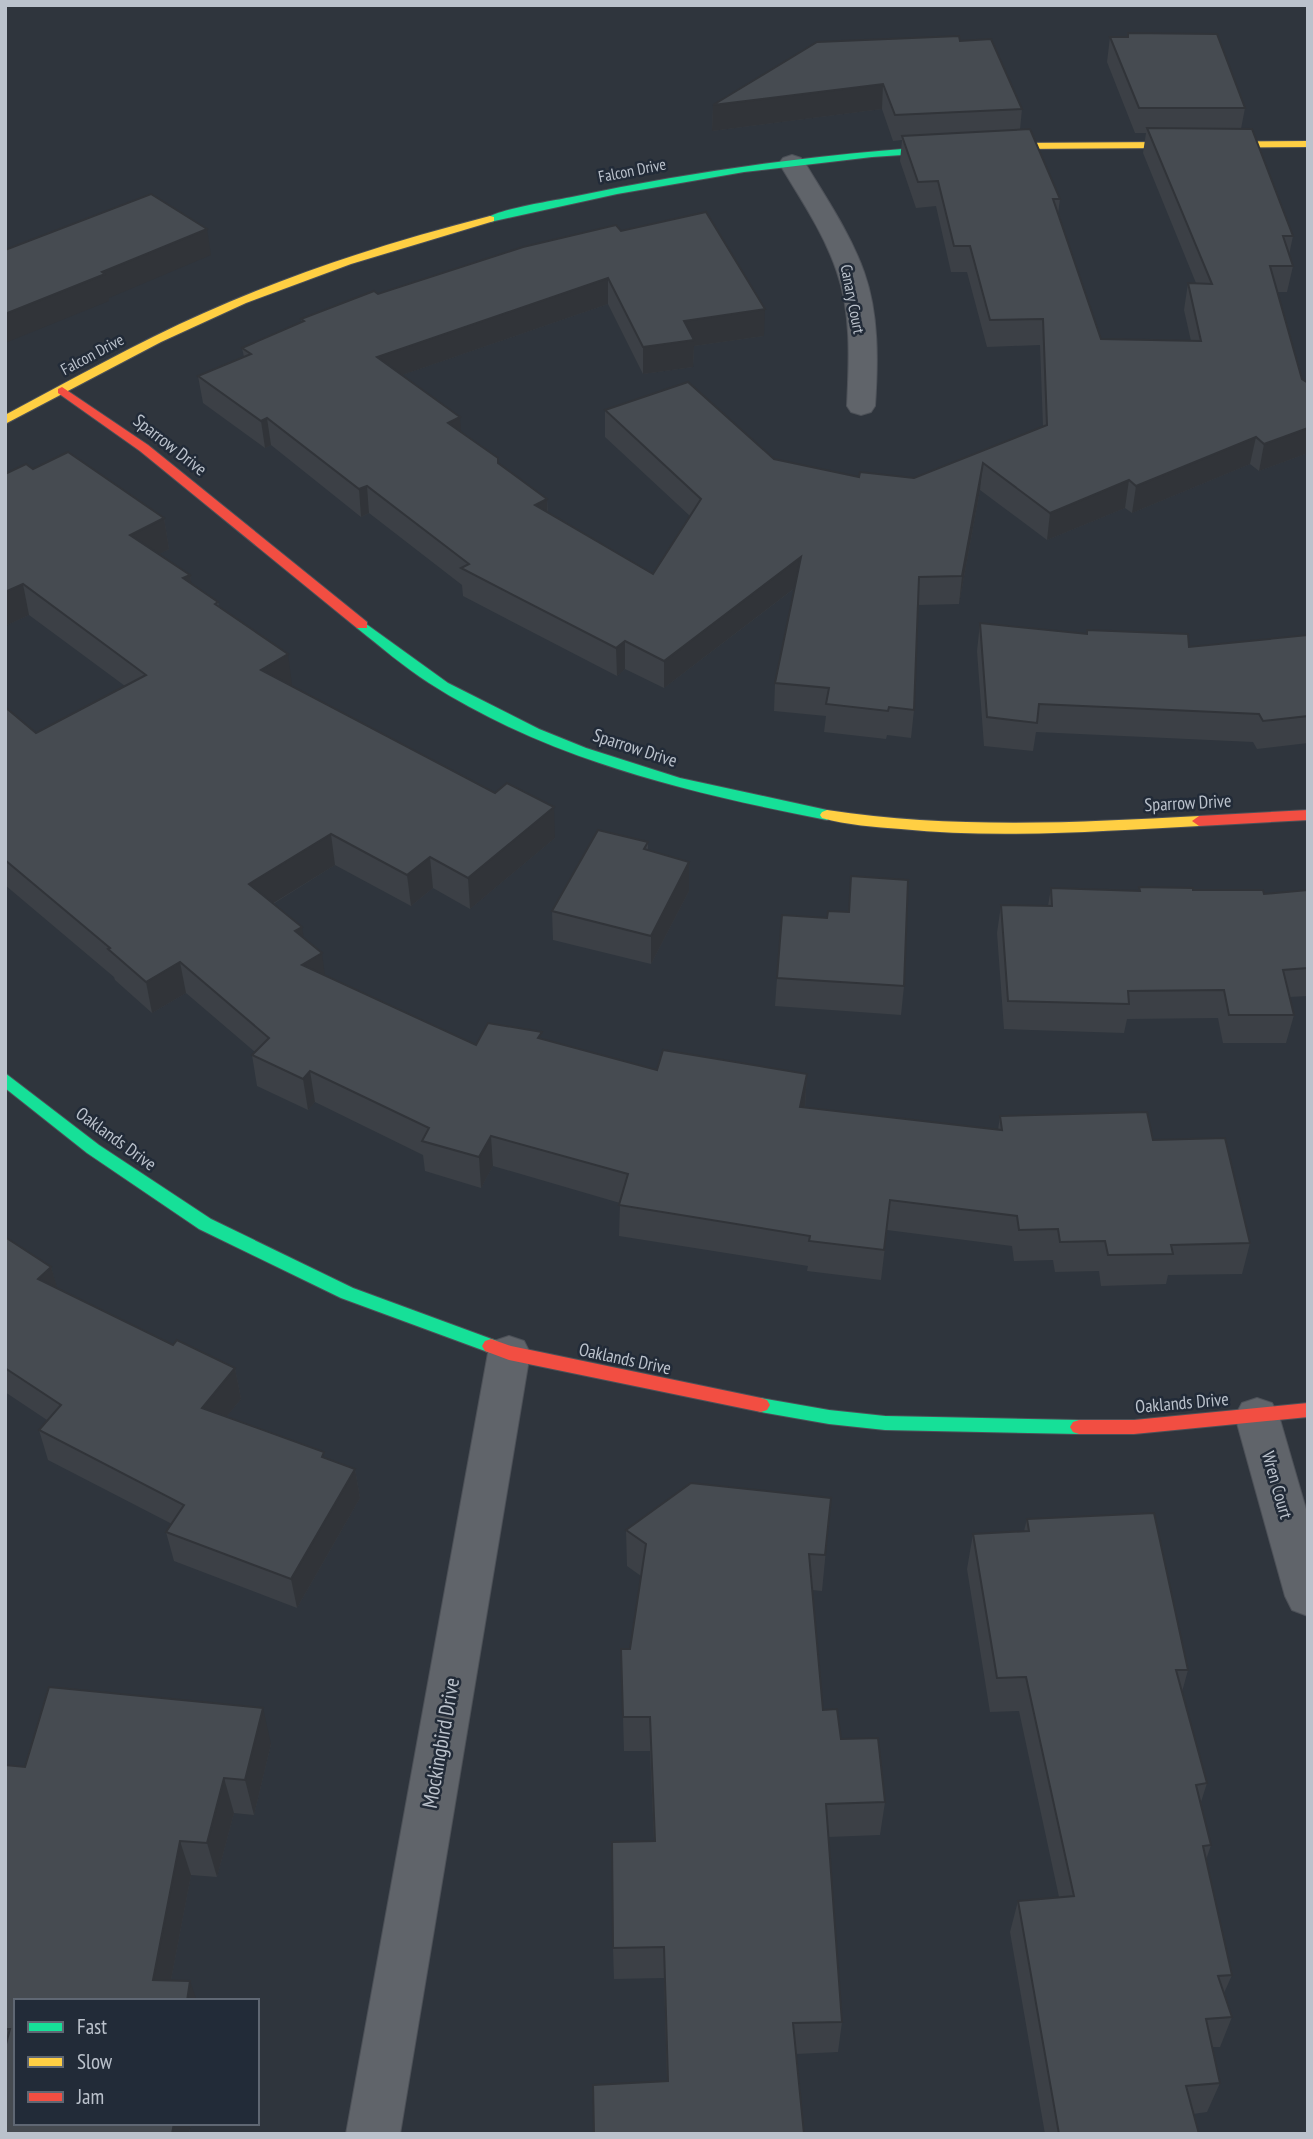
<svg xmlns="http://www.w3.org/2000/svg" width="1313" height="2139" viewBox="0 0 1313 2139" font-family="'PT Sans Narrow',sans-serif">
<rect width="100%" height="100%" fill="#2f353d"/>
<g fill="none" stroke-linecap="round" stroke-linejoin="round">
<g stroke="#4d5158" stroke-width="2">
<g id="street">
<path d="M792 155 801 158 805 163C826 198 850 233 864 272 879 314 878 362 875 406L871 412 861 415 851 412 847 406C849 362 852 315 837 272 824 233 800 198 779 163L783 158Z"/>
<polygon points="509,1336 524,1341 530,1353 400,2134 346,2134 488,1353 494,1341"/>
<polygon points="1257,1398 1272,1403 1279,1416 1308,1516 1308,1616 1292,1610 1285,1596 1235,1416 1242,1403"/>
</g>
</g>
<g stroke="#4d5158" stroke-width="2">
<g id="fast">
<path d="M1002 143 1006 144V148L872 157 744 172 617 194 490 222 485 219C499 209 552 201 572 197 714 167 857 149 1002 143Z"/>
<path d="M362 621 448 683 539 729 586 748 680 778 827 810 834 815 827 820C690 793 549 760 429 683 404 667 381 647 357 628V622Z"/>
<polygon points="5,1073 99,1145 211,1219 353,1288 497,1341 500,1346 497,1351 491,1353 485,1351 341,1298 199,1229 87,1153 5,1088"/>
<polygon points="761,1398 829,1410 885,1416 1079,1420 1085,1422 1088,1427 1085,1432 1079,1434 885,1430 829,1424 761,1412 755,1410 752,1405 755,1400"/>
</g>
</g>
<g stroke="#4d5158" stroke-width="2">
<g id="slow">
<polygon points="1308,141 1308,147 1002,149 997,146 1002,143"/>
<path d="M490 216 494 217V221L351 264 246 303 161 342 5 424V415C71 380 136 343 204 313 295 272 393 241 490 216Z"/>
<path d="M827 810C951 829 1074 823 1199 816L1206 821 1199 826C1100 831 1000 839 901 829 875 827 847 825 822 818L820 815 822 812Z"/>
</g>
</g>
<g stroke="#4d5158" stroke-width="2">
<g id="jam">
<polygon points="62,387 148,445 367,622 367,628 357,628 140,451 58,393 58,389"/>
<polygon points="1308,810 1308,820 1199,826 1192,821 1199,816"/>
<polygon points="491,1339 511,1346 761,1398 767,1400 770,1405 767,1410 761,1412 509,1360 485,1351 482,1346 485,1341"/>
<polygon points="1308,1403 1308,1417 1134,1434 1079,1434 1073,1432 1070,1427 1073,1422 1079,1420 1134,1420"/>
</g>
</g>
<use href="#street" fill="#60646a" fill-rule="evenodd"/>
<use href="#fast" fill="#16e098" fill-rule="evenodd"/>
<use href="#slow" fill="#ffcf43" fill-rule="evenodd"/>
<use href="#jam" fill="#f24e42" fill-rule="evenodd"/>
</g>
<g fill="#3c4046">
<polygon points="1128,33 1245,108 1241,129 1293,236 1289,255 1293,266 1287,292 1277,292 1302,379 1308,383 1308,453 1259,471 1250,464 1132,513 1125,508 1047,540 980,490 959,604 918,605 914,710 911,738 887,735 886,739 824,732 826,716 774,711 775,683 795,588 664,688 625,669 617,676 463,596 462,585 369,513 361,517 271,445 265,448 203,403 198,376 244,357 242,348 301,323 301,319 378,294 621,231 764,336 694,346 693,367 643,374 608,304 402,375 461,432 498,463 547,499 548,512 653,574 690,516 605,437 605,410 774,459 859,477 914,478 1043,427 1040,345 987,347 967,272 951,272 936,206 916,208 900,161 902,140 893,141 882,109 712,131 713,105 960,41 1022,109 1020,130 1060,199 1058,214 1101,339 1191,341 1184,310 1188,283 1196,283 1143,153 1146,133 1135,133 1107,62 1110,37 1127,37"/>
<polygon points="33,469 164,518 169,549 159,554 190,575 191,584 218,602 219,606 292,685 291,685 555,838 470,909 433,888 411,906 335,865 273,904 304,939 325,976 476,1045 542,1039 657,1070 807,1074 805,1108 998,1130 1000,1116 1153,1140 1250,1243 1242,1274 1168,1275 1166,1284 1101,1286 1099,1271 1055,1272 1053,1260 1014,1261 1012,1246 887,1230 881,1280 807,1271 808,1266 619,1236 620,1203 493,1166 481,1188 425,1171 423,1155 315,1102 308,1110 257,1086 252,1055 255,1052 186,993 152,1013 115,980 114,977 5,885 5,707 36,733 125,686 29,615 5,626 5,474"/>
<polygon points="980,623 1086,634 1087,630 1189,647 1308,635 1308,743 1257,749 1253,742 1036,732 1033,751 984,746 977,651"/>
<polygon points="648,842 648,851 689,891 651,964 553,940 552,911"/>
<polygon points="1139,887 1264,894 1308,890 1308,996 1289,997 1294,1015 1286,1043 1223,1043 1218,1018 1127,1019 1124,1033 1004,1029 997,933 1001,905 1048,906 1051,888 1139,891"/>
<polygon points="777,978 904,986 901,1015 775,1006"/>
<polygon points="5,1237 51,1267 57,1288 173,1345 235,1368 241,1399 226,1417 325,1458 355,1469 360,1498 297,1608 174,1561 166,1532 172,1524 48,1460 39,1430 47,1420 5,1392"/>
<polygon points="831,1498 822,1591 812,1590 823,1710 841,1739 885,1802 880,1835 828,1837 842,2022 838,2052 796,2054 667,2081 664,1978 614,1979 613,1948 654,1841 650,1751 624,1751 621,1649 630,1649 641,1576 627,1566 626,1530"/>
<polygon points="1027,1519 1188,1670 1182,1692 1207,1783 1201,1802 1211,1845 1206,1860 1232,1975 1224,1993 1232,2017 1220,2047 1212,2047 1220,2083 1207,2112 1193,2114 1198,2134 1045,2134 1010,1932 1018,1901 1059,1897 1019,1711 990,1712 967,1569 973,1534 1024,1531"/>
<polygon points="271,1744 254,1815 234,1813 217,1877 191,1875 171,1980 16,2123 191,2123 189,2134 5,2134 5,1765 25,1767"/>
</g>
<g fill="#313439">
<polygon points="883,84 882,109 712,131 713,105"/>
<polygon points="207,229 211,255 109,298 109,301 5,343 5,314 102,272"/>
<polygon points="608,278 608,304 379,383 377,357"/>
<polygon points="765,309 764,336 694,346 693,367 643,374 643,347 684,321"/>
<polygon points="460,417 462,444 448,423"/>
<polygon points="267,418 271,445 265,448 261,421"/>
<polygon points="1308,428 1308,453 1259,471 1264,444"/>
<polygon points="1256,437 1250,464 1132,513 1136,486"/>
<polygon points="983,463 980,490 959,604 962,576"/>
<polygon points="1129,480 1125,508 1047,540 1050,513"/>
<polygon points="367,486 369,513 361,517 359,489"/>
<polygon points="547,499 548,526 535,505"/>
<polygon points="164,518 169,549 136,566 130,535"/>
<polygon points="801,557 800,584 664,688 664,661"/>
<polygon points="190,575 195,606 183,578"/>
<polygon points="23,584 29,615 5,626 5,592"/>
<polygon points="625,641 625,669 617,676 616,648"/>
<polygon points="288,654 292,685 265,701 261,670"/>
<polygon points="554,807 555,838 470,909 468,878"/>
<polygon points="331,834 335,865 254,915 249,884"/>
<polygon points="430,857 433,888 411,906 407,875"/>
<polygon points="689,862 689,891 651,964 651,936"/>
<polygon points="302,927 307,958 295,931"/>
<polygon points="322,953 326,984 302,965"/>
<polygon points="180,962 186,993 152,1013 146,982"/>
<polygon points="310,1071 315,1102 308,1110 303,1079"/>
<polygon points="807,1074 805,1105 798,1138 800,1107"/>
<polygon points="491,1136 493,1166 481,1188 479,1157"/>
<polygon points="51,1267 60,1297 38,1279"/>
<polygon points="235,1368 241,1399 209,1438 202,1408"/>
<polygon points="355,1469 360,1498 297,1608 291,1579"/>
<polygon points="263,1708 271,1744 254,1815 245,1780"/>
<polygon points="224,1778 234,1813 217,1877 207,1843"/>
<polygon points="180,1841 191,1875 167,2001 153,1980"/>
<polygon points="190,1981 197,2001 187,2001"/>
<polygon points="174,2123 191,2123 189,2134 172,2134"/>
</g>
<g fill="#464b51" stroke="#313439" stroke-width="2">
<polygon points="1128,33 1217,34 1245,108 1139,108 1110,37 1128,37"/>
<polygon points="959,36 960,41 991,39 1022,109 895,115 883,84 713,105 817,42"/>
<polygon points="1147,128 1252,129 1293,236 1283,236 1293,266 1270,266 1302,379 1308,383 1308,428 1264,444 1256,437 1136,486 1129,480 1050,513 983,463 962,576 919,577 914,710 889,707 888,711 826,704 829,688 775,683 801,557 664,661 625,641 616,648 461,568 469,564 367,486 359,489 267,418 261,421 198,376 251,354 242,348 304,321 301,319 374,291 378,294 523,247 616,225 621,231 706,212 765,309 684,321 694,340 643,347 608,278 377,357 460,417 448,423 498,458 498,463 547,499 535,505 653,574 701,499 605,410 688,382 774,459 859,477 860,472 914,478 1047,425 1043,319 990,320 970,246 954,246 938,181 918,182 902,136 1030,129 1060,199 1053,199 1101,339 1201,341 1188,283 1212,284"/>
<polygon points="151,194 207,229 102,272 105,274 5,314 5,250"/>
<polygon points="68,452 164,518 130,535 190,575 183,578 218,602 215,604 288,654 261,670 495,793 507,783 554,807 468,878 430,857 407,875 331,834 249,884 302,927 295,931 322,953 302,965 476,1045 488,1023 542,1032 538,1038 657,1070 663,1050 807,1074 800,1107 1002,1130 1000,1116 1147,1112 1153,1140 1225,1138 1250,1243 1171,1245 1173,1254 1108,1255 1105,1241 1060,1242 1058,1229 1019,1230 1017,1216 890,1200 884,1250 809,1241 810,1236 619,1205 628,1174 491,1136 479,1157 422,1141 429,1128 310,1071 303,1079 252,1055 269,1038 180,962 146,982 108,949 110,948 5,860 5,707 36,733 146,675 23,584 5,592 5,474 26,464 33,469"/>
<polygon points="980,623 1087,634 1087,630 1188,634 1189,647 1308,635 1308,716 1263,721 1259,714 1039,704 1037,723 987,717"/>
<polygon points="598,830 648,842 644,849 689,862 651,936 552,911"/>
<polygon points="851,876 908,880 904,986 777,978 782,915 827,918 828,911 849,912"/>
<polygon points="1139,887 1193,888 1193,890 1263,890 1264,894 1308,890 1308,968 1283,970 1294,1015 1229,1015 1224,990 1128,991 1129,1004 1008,1001 1001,905 1052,906 1051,888 1140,891"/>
<polygon points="5,1237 51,1267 38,1279 173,1345 177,1340 235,1368 202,1408 324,1452 322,1457 355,1469 291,1579 166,1532 184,1505 39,1430 61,1405 5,1368"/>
<polygon points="691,1483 831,1498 825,1555 809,1554 823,1710 837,1709 841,1739 878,1738 885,1802 826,1804 842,2022 793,2023 804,2134 594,2134 593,2085 668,2081 664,1947 613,1948 612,1842 655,1841 650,1717 623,1717 621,1649 630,1649 646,1544 626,1530"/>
<polygon points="1154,1513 1188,1670 1176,1670 1207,1783 1196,1785 1211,1845 1203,1846 1232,1975 1218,1976 1232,2017 1206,2019 1220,2083 1186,2086 1199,2134 1059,2134 1018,1901 1074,1896 1026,1677 997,1678 973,1534 1029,1531 1027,1519"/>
<polygon points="49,1687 263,1708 245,1780 224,1778 207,1843 180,1841 153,1980 190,1981 187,2001 16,2001 16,2123 174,2123 172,2134 5,2134 5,2048 10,2029 5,2029 5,1765 25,1767"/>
</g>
<g text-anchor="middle" stroke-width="5" stroke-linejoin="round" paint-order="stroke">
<g font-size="16" fill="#bbc2cc" stroke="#222b38">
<text transform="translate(632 170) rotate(-11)" y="6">Falcon Drive</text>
<text transform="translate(853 299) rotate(79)" y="6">Canary Court</text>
<text transform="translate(92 354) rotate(-28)" y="6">Falcon Drive</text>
</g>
<g font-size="18" fill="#bbc2cc" stroke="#222b38">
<text transform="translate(170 445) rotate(38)" y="6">Sparrow Drive</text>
<text transform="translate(635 748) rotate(18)" y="6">Sparrow Drive</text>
<text transform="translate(1188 803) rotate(-3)" y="6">Sparrow Drive</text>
<text transform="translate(116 1139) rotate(36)" y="6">Oaklands Drive</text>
<text transform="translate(625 1359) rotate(12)" y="6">Oaklands Drive</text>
<text transform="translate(1182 1403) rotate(-5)" y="6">Oaklands Drive</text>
<text transform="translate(1277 1485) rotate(74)" y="6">Wren Court</text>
</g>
<g font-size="21" fill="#bbc2cc" stroke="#222b38">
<text transform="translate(441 1743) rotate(-80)" y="7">Mockingbird Drive</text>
</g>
</g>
<rect width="1313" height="2139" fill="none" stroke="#bbc2cc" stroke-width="14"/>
<rect x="14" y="1999" width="245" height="126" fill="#222b38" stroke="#5f6773" stroke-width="2"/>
<rect x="28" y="2022" width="35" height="10" fill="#16e098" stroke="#5f6773" stroke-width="2"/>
<text x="77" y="2034" font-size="21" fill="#bbc2cc">Fast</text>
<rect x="28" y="2057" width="35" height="10" fill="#ffcf43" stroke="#5f6773" stroke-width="2"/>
<text x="77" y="2069" font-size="21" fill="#bbc2cc">Slow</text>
<rect x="28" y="2092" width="35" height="10" fill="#f24e42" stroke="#5f6773" stroke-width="2"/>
<text x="77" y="2104" font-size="21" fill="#bbc2cc">Jam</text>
</svg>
